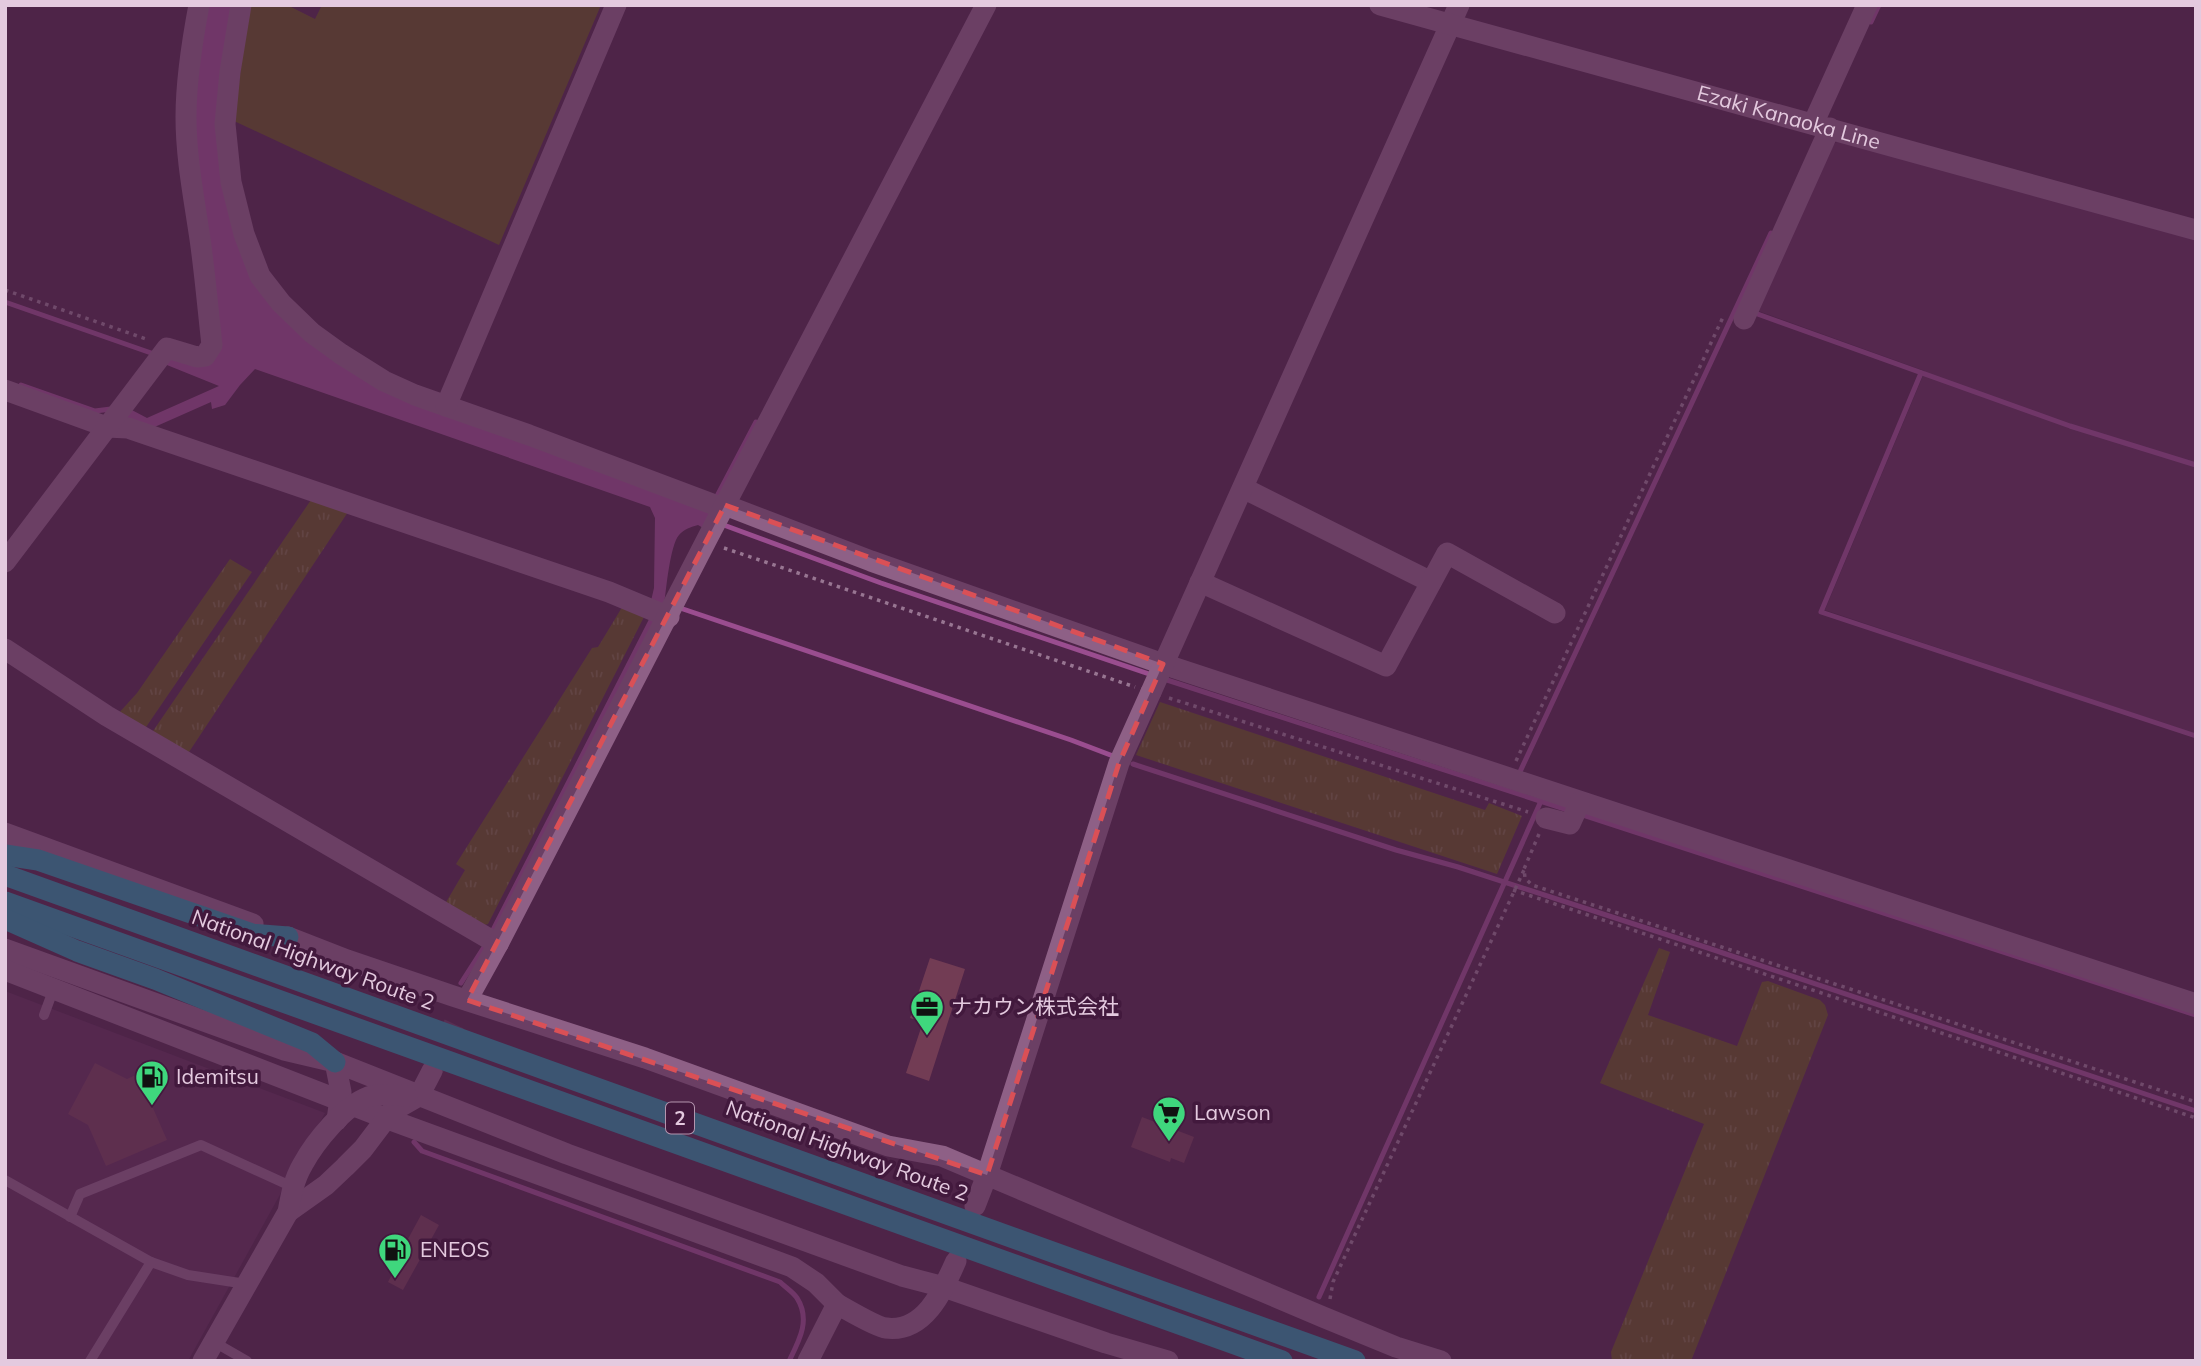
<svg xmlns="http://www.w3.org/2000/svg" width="2201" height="1366" viewBox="0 0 2201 1366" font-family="Mulish,'Noto Sans JP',sans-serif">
<defs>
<pattern id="grass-tufts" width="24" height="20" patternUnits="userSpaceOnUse" patternTransform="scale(1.75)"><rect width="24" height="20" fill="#63531c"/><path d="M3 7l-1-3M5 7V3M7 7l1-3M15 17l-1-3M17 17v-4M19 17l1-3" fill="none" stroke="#796a3d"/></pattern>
</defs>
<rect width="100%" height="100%" fill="#4e2448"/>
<g fill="#5d2d56">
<polygon points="1839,141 2196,240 2196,734 1825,610 1925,371 1753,309 1828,147"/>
<polygon points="5,991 325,1113 188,1361 5,1361"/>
</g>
<g fill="url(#grass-tufts)">
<polygon points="313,497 348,512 187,755 151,734"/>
<polygon points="230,559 252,572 144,730 118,714 137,693"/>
<polygon points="624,604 646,613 488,924 481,926 445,904 465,870 456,864 592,648 598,647"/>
<polygon points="1160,702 1485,810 1489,803 1522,816 1497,874 1136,755"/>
<polygon points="1659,948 1670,952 1648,1015 1737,1046 1762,982 1768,981 1820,1000 1825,1005 1828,1015 1691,1361 1612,1361 1611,1352 1704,1124 1600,1083"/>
</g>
<polygon fill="#63531c" points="249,5 287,5 315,19 322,5 601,5 499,245 234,121"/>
<path fill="#9a4d8f" d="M206 5H234L221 75 238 246 352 367 714 510 705 529 698 525C691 527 684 529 679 535 670 545 666 591 664 606L651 601 654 588 655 518 650 507 255 369 240 385 225 405 212 409 211 402 150 429 121 417 128 408 147 418 219 386 162 363 164 356 203 365 194 82Z"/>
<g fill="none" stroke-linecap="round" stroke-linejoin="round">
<g stroke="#9a4d8f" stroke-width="5">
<polyline points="1871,22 1879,5"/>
<polyline points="5,302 154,354"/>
<polyline points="1752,312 2070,426 2196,465"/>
<polyline points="1921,373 1821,612 2196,736"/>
<polyline points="21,385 95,411 111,409"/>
<polyline points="715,500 756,422"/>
<polyline points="721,524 881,583 1155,676"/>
<polyline points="683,609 1071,740 1113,756"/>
<polyline points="1164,679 1571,811"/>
<polyline points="1133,764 1396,850 1458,867 1711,949 2196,1111"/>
<polyline points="1518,776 1771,233"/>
<polyline points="1580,814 2196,1015"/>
<polyline points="490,936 653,617"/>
<polyline points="461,983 486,944"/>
<path d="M414 1142 422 1151 780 1282C785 1287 793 1292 797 1298 811 1320 799 1341 789 1361"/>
<polyline points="1319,1297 1541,801"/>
</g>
</g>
<g fill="#723c54">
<polygon points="930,958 965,969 929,1081 906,1073 923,1022 910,1018"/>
<polygon points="95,1063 127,1079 138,1074 167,1140 106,1166 88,1125 68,1114"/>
<polygon points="1142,1117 1194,1137 1184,1163 1171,1158 1170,1162 1131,1147"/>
<polygon points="421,1215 439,1225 403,1290 388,1282 404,1251 402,1250"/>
</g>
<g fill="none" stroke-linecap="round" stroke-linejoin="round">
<polyline stroke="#643d5f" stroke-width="21" stroke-dasharray="21 10" stroke-linecap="butt" points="432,1071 457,1018"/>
<g stroke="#987692" stroke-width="3.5" stroke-dasharray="3.5 5" stroke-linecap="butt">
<polyline points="5,290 149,340"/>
<polyline points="724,548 1135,687"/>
<polyline points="1169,698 1528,812"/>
<polyline points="1516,761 1724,315"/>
<polyline points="1539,834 1524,869 1525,878 1532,885 2196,1102"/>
<polyline points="1513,890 2196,1118"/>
<polyline points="1330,1299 1333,1282 1524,870"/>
</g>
<g stroke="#8e6086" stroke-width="10">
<polyline points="44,1015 54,988"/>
<polyline points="5,1180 151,1262 188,1275 246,1284"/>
<polyline points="70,1217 80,1194 201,1145 295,1188"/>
<polyline points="214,1342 247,1361"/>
<polyline points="90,1361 151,1262"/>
</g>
<g stroke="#8e6086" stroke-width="21">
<polyline points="241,5 230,72 225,124 231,182 244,234 260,276 281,303 312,333 341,354 384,381 415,395 529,435 723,508"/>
<polyline points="1813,124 1867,5"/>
<polyline points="1744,319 1830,128"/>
<polyline points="5,390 107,427 128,428 609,592 669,617"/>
<polyline points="446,406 616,5"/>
<polyline points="1243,488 1431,582"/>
<polyline points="725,505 871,561 1163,664 2196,1004"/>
<path d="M5 562 167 348 197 357 205 356 212 345C208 310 205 274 200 239 194 198 186 158 186 117 186 79 192 42 199 5"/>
<polyline points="1200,582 1386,666 1447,553 1555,613"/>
<polyline points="5,649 107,716 498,944"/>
<polyline points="1151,692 1459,5"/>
<polyline points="1546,818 1570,824 1580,802"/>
<polyline points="5,833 253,924"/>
<polyline points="5,949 284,1050 335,1062"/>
<polyline points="5,970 385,1118 792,1267 816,1283 837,1304"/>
<polyline points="467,1000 498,944 706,541 986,5"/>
</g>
<g stroke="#8e6086" stroke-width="21">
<path id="s1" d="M1380 5 2196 230"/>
<polyline points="288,937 347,960 453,996 645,1058 888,1146 942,1156 1323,1317 1396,1347 1441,1361"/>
<polyline points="335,1062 567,1154 902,1276 944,1287 1106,1343 1168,1361"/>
<polyline points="335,1062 341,1092 337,1120"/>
<polyline points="975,1206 987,1175 1119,763 1151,692"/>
<polyline points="288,1212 326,1185 345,1167 363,1149 391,1112 419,1096 432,1071"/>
<path d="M203 1361 288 1212C291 1195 294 1179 303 1164 315 1142 344 1106 368 1097 380 1093 394 1095 407 1096"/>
<path d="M808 1361 837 1304C848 1310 876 1327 886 1328 925 1333 943 1290 956 1261"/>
</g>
<g stroke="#2691a5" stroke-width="21">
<polyline points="5,855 38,860 252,934 288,937"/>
<polyline points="5,875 1355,1361"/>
<polyline points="5,902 1282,1361"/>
<polyline points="5,919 77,951 155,979 312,1043 335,1062"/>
</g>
</g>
<path d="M0 0H2201V1366H0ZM725 505 1163 664 1119 763 987 1175 467 1000Z" fill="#4e2448" fill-opacity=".55" fill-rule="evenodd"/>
<path fill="none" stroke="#da5056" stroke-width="5" stroke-dasharray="14 9" stroke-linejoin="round" d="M725 505 1163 664 1119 763 987 1175 467 1000Z"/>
<defs>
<g id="office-pin" transform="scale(1.75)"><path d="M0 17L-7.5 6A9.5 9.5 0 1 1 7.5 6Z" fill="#3fd77d" stroke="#42193d"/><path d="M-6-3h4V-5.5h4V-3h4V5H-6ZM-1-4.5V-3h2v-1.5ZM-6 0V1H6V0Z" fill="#111"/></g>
<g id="fuel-pin" transform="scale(1.75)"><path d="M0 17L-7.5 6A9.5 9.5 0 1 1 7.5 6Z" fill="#3fd77d" stroke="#42193d"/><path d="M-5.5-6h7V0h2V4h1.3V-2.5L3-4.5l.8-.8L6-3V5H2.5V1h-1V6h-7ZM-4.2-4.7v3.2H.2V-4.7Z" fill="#111"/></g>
<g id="supermarket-pin" transform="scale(1.75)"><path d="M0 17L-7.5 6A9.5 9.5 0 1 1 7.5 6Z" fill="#3fd77d" stroke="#42193d"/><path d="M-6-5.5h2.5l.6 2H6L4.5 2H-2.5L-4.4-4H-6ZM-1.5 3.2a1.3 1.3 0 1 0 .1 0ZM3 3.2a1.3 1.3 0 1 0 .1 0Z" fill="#111"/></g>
</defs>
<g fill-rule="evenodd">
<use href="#office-pin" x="927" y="1007"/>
<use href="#fuel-pin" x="152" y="1077"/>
<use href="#supermarket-pin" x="1169" y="1113"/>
<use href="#fuel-pin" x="395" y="1250"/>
</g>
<g text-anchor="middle" stroke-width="7" stroke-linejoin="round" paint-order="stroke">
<rect fill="#42193d" stroke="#b395ae" stroke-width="2" x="666" y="1102.5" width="28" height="31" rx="5"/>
<g font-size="19" font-weight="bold" fill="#e4cadf">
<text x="680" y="1125">2</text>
</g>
<g font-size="21" fill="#e4cadf" stroke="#42193d">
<text dy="7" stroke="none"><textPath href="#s1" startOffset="424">Ezaki Kanaoka Line</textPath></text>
<text transform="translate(313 960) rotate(20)" y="7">National Highway Route 2</text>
<text transform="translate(847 1151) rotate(20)" y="7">National Highway Route 2</text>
</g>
<g font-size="21" fill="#e4cadf" stroke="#42193d" text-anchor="start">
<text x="951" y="1014">ナカウン株式会社</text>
<text x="176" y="1084">Idemitsu</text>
<text x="1194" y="1120">Lawson</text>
<text x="420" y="1257">ENEOS</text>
</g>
</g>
<rect width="2201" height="1366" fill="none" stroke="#e4cadf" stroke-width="14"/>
</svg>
